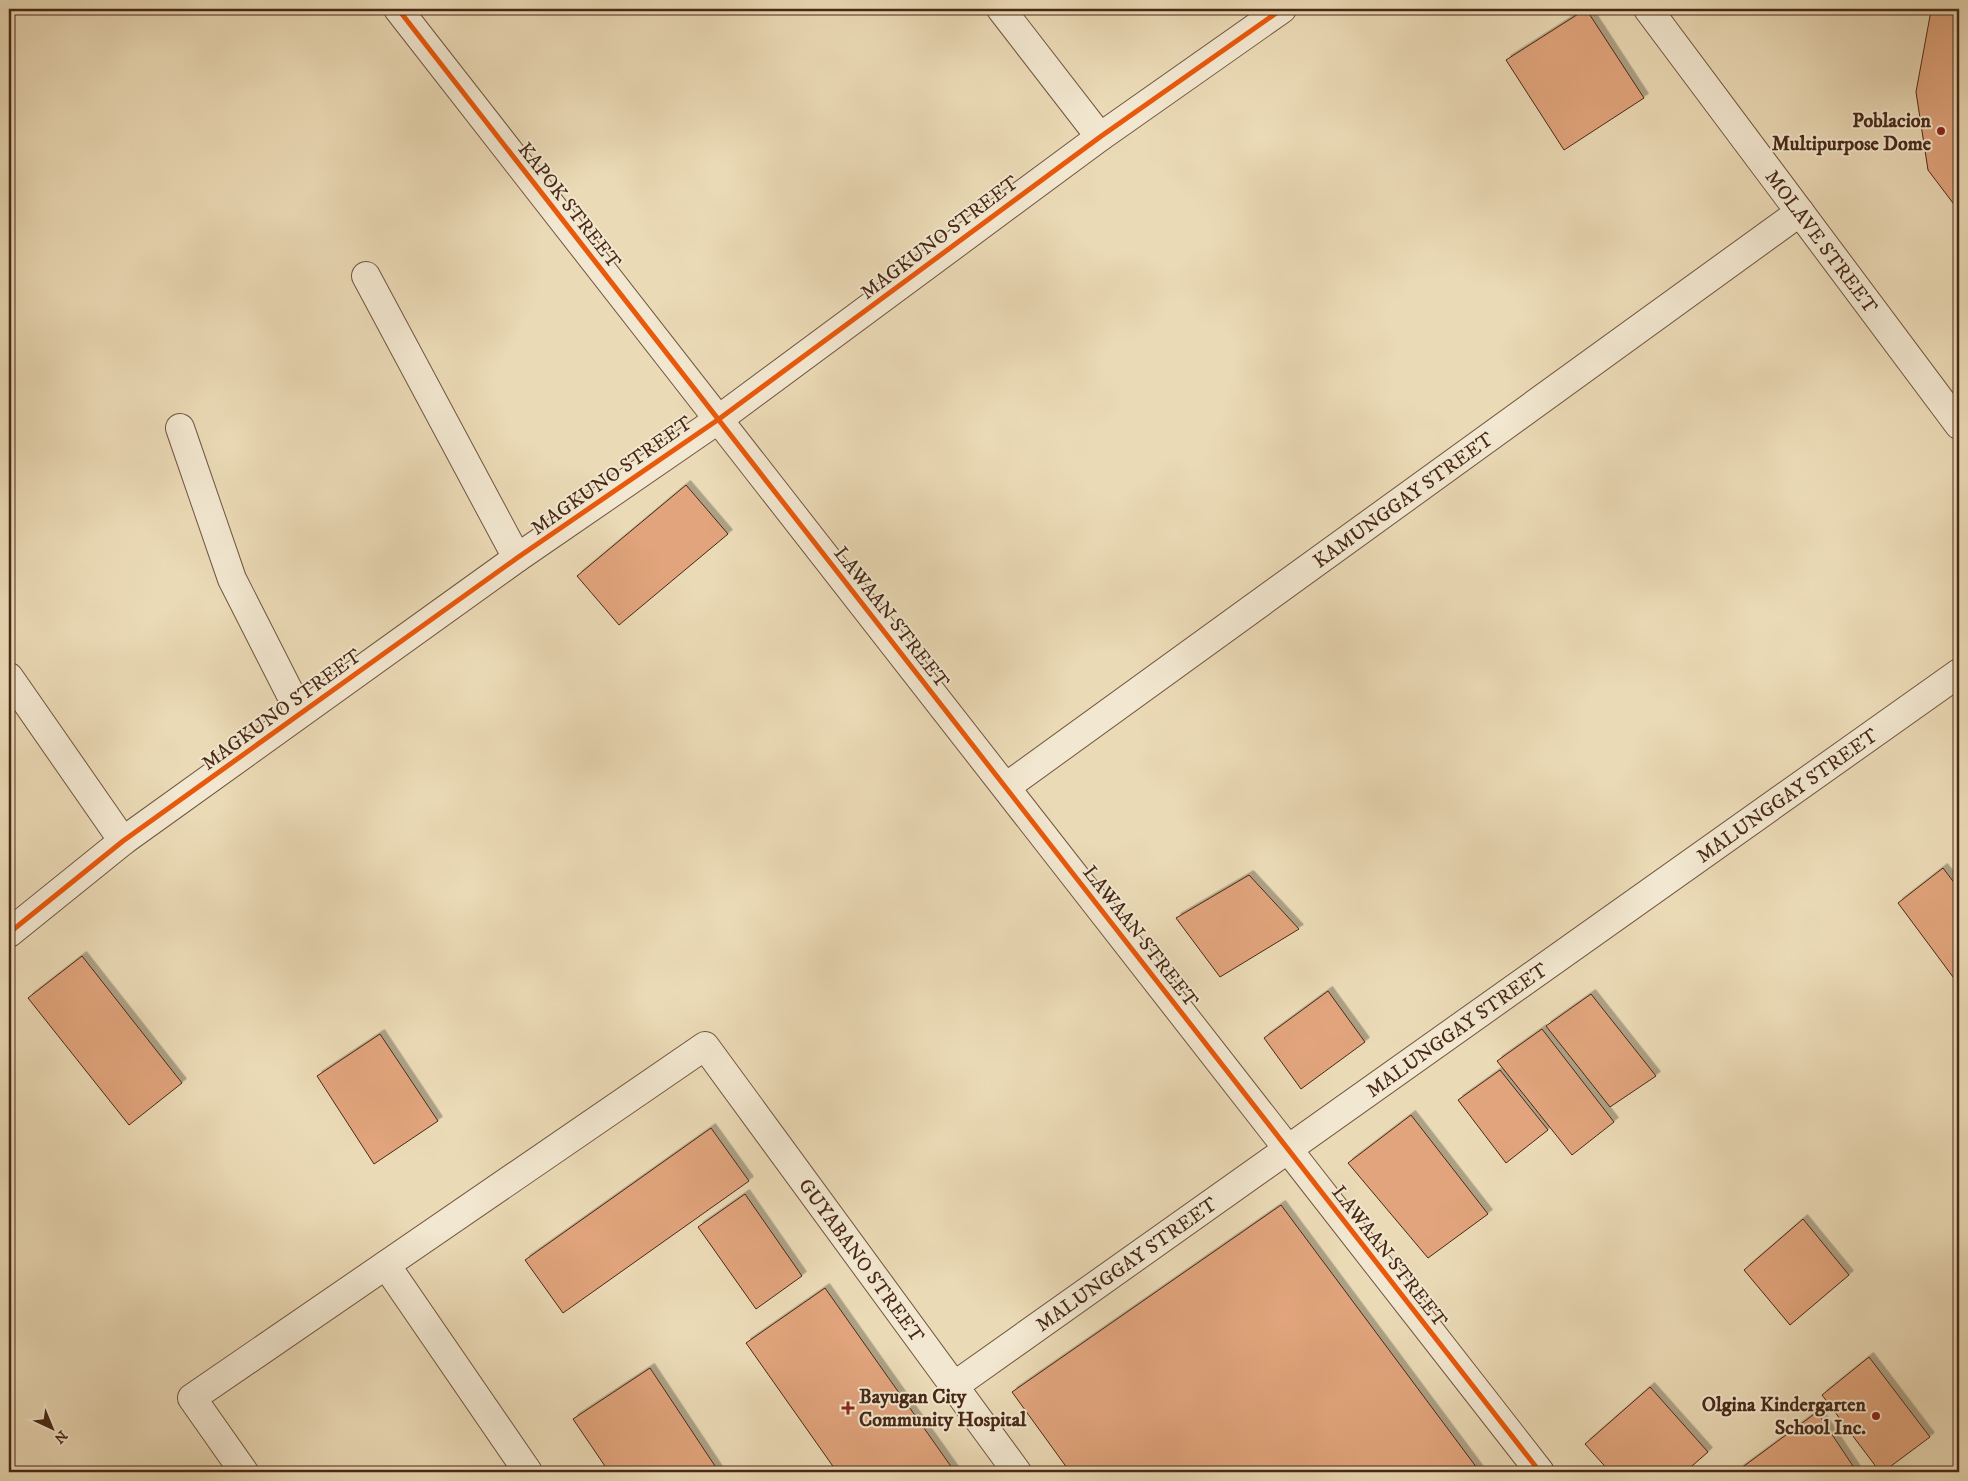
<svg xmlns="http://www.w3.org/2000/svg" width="1968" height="1481" viewBox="0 0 1968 1481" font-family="'IM FELL DW Pica',serif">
<defs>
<filter id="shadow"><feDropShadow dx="4.5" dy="-4.5" stdDeviation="0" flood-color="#0004"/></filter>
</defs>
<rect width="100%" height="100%" fill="#ebdab6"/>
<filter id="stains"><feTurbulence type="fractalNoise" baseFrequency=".004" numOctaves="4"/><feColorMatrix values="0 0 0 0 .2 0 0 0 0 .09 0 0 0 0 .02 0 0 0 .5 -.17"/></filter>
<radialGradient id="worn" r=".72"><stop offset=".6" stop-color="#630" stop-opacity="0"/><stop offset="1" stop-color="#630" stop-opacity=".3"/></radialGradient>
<g fill="#e1a47c" stroke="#482917" filter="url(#shadow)">
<polygon points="1586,9 1644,98 1564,150 1506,60"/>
<polygon points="1934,9 1959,9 1959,211 1928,170 1916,92 1930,16"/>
<polygon points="686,485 728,534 619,625 577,576"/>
<polygon points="1943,868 1959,889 1959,985 1898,903"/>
<polygon points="1249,875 1299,929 1220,977 1176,918"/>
<polygon points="82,956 182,1083 129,1125 28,998"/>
<polygon points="1328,991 1365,1042 1301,1089 1264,1038"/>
<polygon points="1591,994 1656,1076 1610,1107 1546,1026"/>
<polygon points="1542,1029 1614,1122 1572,1155 1497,1061"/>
<polygon points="380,1034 438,1121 374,1164 317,1076"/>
<polygon points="1500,1070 1548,1130 1506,1163 1458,1100"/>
<polygon points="1411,1115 1488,1214 1428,1258 1348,1163"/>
<polygon points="711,1128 749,1181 563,1313 525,1260"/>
<polygon points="745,1194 802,1276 756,1309 698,1227"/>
<polygon points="1281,1205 1480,1472 1070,1472 1012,1392"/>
<polygon points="1803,1219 1849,1275 1790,1325 1744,1270"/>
<polygon points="825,1288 955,1472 837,1472 746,1343"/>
<polygon points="1869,1357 1930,1437 1883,1472 1880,1472 1822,1395"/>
<polygon points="650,1368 719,1472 609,1472 573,1419"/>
<polygon points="1650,1387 1708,1452 1685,1472 1610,1472 1585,1444"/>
<polygon points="1817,1412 1857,1472 1736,1472"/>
</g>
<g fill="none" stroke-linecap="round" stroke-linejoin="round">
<g stroke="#71553f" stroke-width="30">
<g id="minor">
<polyline points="398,9 1540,1472"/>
<polyline points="1001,9 1100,137"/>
<path id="s1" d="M1648 9 1959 425"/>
<polyline points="366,276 517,558"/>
<polyline points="180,428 232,579 300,713"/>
<polyline points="9,677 123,841"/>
<path id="s2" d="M1006 787 1800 212"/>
<polyline points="9,933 123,841 517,558 719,419 1100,137 1282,9"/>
<polyline points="386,1265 528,1472"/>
<path id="s3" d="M954 1386 1959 673"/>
<path id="s4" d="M244 1472 192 1398 705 1046 1017 1472"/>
</g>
</g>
<use href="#minor" stroke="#f2e7d0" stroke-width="28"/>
<g stroke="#f2e7d0" stroke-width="8">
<g id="cycleway">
<polyline points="398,9 1540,1472"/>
<polyline points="9,933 123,841 517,558 719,419 1100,137 1282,9"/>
</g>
</g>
<use href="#cycleway" stroke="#e8590c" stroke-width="5"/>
</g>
<g fill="#8f2418" stroke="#f2e7d0" stroke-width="2">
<circle cx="1941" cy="131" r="5"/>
<path d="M845.5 1400.5h5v5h5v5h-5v5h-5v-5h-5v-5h5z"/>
<circle cx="1876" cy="1416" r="5"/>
</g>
<g text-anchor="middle" stroke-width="4" stroke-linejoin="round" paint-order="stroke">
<g font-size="20" font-weight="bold" fill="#482917" stroke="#f2e7d0" text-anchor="end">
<text x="1931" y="127">Poblacion<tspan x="1931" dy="23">Multipurpose Dome</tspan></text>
<text x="859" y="1403" text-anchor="start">Bayugan City<tspan x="859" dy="23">Community Hospital</tspan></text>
<text x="1866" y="1411">Olgina Kindergarten<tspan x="1866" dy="23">School Inc.</tspan></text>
</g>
<g font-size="20" fill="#482917" stroke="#f2e7d0">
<text transform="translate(570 205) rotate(52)" y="7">KAPOK STREET</text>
<text transform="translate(939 237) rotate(-37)" y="7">MAGKUNO STREET</text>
<text dy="7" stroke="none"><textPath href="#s1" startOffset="290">MOLAVE STREET</textPath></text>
<text transform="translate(611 475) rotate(-35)" y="7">MAGKUNO STREET</text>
<text dy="7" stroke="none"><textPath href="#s2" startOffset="490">KAMUNGGAY STREET</textPath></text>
<text transform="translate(892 617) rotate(52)" y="7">LAWAAN STREET</text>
<text transform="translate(281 709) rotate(-36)" y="7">MAGKUNO STREET</text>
<text dy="7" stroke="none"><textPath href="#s3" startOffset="1021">MALUNGGAY STREET</textPath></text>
<text transform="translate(1141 936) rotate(52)" y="7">LAWAAN STREET</text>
<text dy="7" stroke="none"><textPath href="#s3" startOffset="616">MALUNGGAY STREET</textPath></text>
<text transform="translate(1390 1256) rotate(52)" y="7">LAWAAN STREET</text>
<text dy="7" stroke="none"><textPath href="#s4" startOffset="978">GUYABANO STREET</textPath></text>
<text dy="7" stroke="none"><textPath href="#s3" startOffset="211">MALUNGGAY STREET</textPath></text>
</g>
</g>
<rect width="1968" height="1481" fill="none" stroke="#ebdab6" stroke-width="30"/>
<rect x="10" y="10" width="1948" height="1461" fill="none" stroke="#482917" stroke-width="2.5"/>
<rect x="15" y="15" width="1938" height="1451" fill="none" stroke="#482917"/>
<g transform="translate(52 1428) rotate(136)" stroke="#f2e7d0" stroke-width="4" paint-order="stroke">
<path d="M0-4L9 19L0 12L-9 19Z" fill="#482917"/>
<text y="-8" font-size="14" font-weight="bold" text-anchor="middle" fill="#482917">N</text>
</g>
<rect width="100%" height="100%" filter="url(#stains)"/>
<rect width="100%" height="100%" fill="url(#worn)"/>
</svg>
